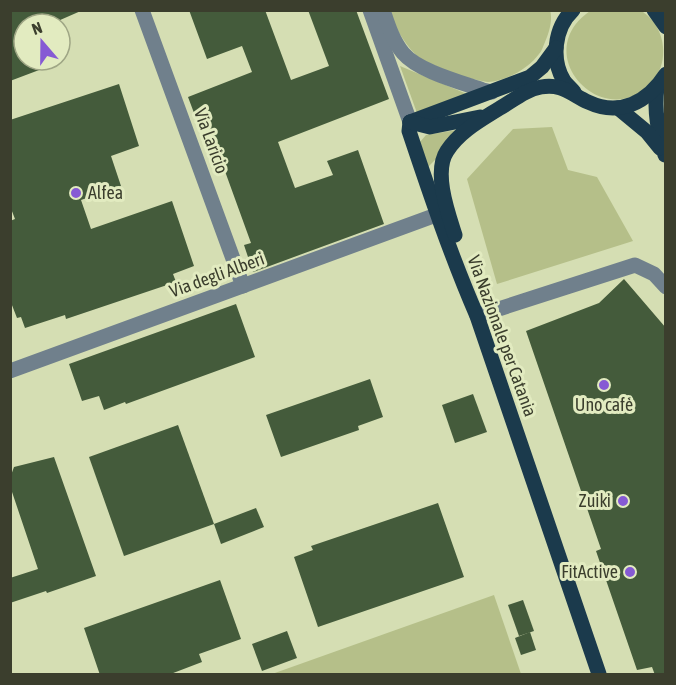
<svg xmlns="http://www.w3.org/2000/svg" width="676" height="685" viewBox="0 0 676 685" font-family="'Asap Condensed',sans-serif">
<rect width="100%" height="100%" fill="#d5deb3"/>
<g fill="#b5bf89">
<path d="M550 10C553 20 549 33 545 42 543 46 542 51 539 54 529 68 505 82 488 82 478 81 453 74 443 69 434 65 422 61 415 54 403 42 395 26 389 11Z"/>
<path d="M590 11C602 11 614 11 627 11 631 11 637 9 641 11 642 11 647 15 648 16 665 31 669 61 654 79 608 138 526 55 590 11Z"/>
<polygon points="400,66 467,94 417,113"/>
<polygon points="552,127 568,170 597,177 633,241 497,284 467,179 513,129"/>
<polygon points="457,130 436,159 428,167 420,142 426,135"/>
<polygon points="494,595 521,674 272,674"/>
</g>
<g fill="#445b3b">
<polygon points="10,10 83,10 51,24 24,24 24,60 63,60 63,61 10,81"/>
<polygon points="189,10 265,10 291,80 329,66 308,10 356,10 389,99 278,142 295,188 333,175 327,161 358,150 384,224 253,272 244,245 251,243 222,163 214,166 188,97 252,72 242,46 207,59"/>
<polygon points="119,84 139,146 111,156 121,186 81,200 91,229 172,201 194,266 173,274 176,282 66,319 65,315 25,328 21,317 17,318 10,300 10,221 15,219 10,206 10,120"/>
<polygon points="624,279 666,328 666,675 655,675 652,667 637,670 596,551 601,549 526,331 599,303"/>
<polygon points="236,304 255,357 126,404 125,402 104,410 99,396 82,401 69,364"/>
<polygon points="370,379 383,417 358,426 359,430 281,457 266,415"/>
<polygon points="473,394 487,432 455,443 442,405"/>
<polygon points="178,425 214,524 124,556 89,457"/>
<polygon points="54,457 96,576 47,593 46,591 10,603 10,578 38,569 10,486 10,478 14,467"/>
<polygon points="438,503 464,577 318,627 294,557 313,550 311,546"/>
<polygon points="256,508 264,527 221,544 214,524"/>
<polygon points="220,580 241,639 199,654 202,662 168,675 100,675 84,628"/>
<polygon points="523,600 534,631 519,636 508,605"/>
<polygon points="287,631 297,658 262,671 252,644"/>
<polygon points="530,632 536,650 521,655 515,638"/>
</g>
<g fill="none" stroke-linecap="round" stroke-linejoin="round">
<g stroke="#70808c" stroke-width="15">
<polyline points="142,10 243,286"/>
<polyline points="370,10 410,122"/>
<path d="M383 10C388 25 393 41 403 53 418 71 460 82 483 90L492 92"/>
<polyline points="477,316 635,265 654,274 666,287"/>
<polyline points="10,371 447,211"/>
</g>
<g stroke="#1b3a4c" stroke-width="15">
<path d="M573 10C554 28 551 60 564 81 567 85 571 88 574 92"/>
<polyline points="654,10 666,27"/>
<path d="M657 87C654 113 658 130 665 155"/>
<polyline points="618,108 647,132 660,148"/>
<path d="M410 122 409 131C430 194 451 256 477 316L599 674"/>
<polyline points="410,122 530,77 542,67 556,48"/>
<polyline points="410,122 430,127 480,117"/>
<path d="M455 235C448 213 433 172 447 151 460 131 481 120 500 108 514 100 525 90 541 87 561 83 571 94 588 102 620 117 648 102 666 74"/>
</g>
</g>
<g fill="#865ad4" stroke="#e2ebc0" stroke-width="2">
<circle cx="76" cy="193" r="6"/>
<circle cx="604" cy="385" r="6"/>
<circle cx="623" cy="501" r="6"/>
<circle cx="630" cy="572" r="6"/>
</g>
<g text-anchor="middle" stroke-width="6" stroke-linejoin="round" paint-order="stroke">
<g font-size="18" fill="#3b3e2d" stroke="#e2ebc0">
<text transform="translate(211 141) rotate(70)" y="6">Via Laricio</text>
<text transform="translate(217 275) rotate(-20)" y="6">Via degli Alberi</text>
<text transform="translate(502 336) rotate(70)" y="6">Via Nazionale per Catania</text>
</g>
<g font-size="18" fill="#3b3e2d" stroke="#e2ebc0" text-anchor="end">
<text x="88" y="199" text-anchor="start">Alfea</text>
<text x="604" y="411" text-anchor="middle">Uno cafè</text>
<text x="611" y="507">Zuiki</text>
<text x="618" y="578">FitActive</text>
</g>
</g>
<rect width="676" height="685" fill="none" stroke="#3b3e2d" stroke-width="24"/>
<g transform="translate(42 42) rotate(340)"><circle r="28" fill="#e2ebc0" stroke="#9fa685" stroke-width="1.5"/>
<path d="M0-4.5L10 22L0 15L-10 22Z" fill="#865ad4"/>
<text y="-9" font-size="16" font-weight="bold" text-anchor="middle" fill="#3b3e2d">N</text>
</g>
</svg>
